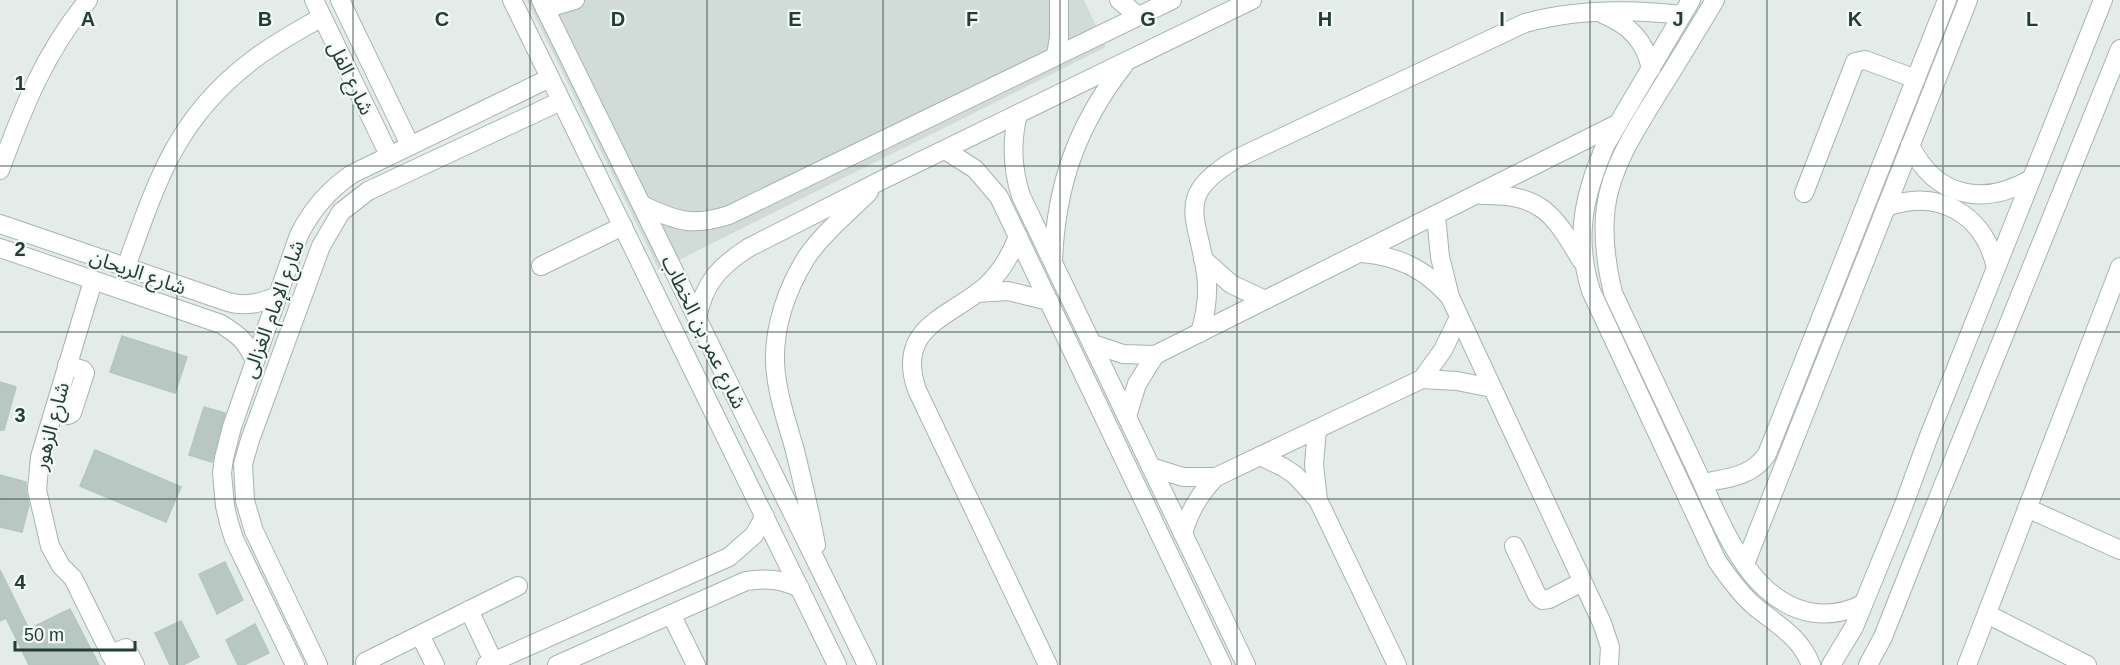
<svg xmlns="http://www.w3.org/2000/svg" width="2120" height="665" viewBox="0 0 2120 665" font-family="Helvetica,'Noto Sans Arabic',sans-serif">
<rect width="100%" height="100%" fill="#e3ece9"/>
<polygon fill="#d1dcd8" points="527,0 1084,0 1106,47 659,270"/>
<g fill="#b8c7c2" stroke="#b5c6c1" stroke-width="1.5">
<polygon points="122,336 187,357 175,393 110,372"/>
<polygon points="0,382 16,387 4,430 0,430"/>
<polygon points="204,407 225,413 212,462 189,455"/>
<polygon points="95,450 181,487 166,522 80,486"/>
<polygon points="0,475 26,482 26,492 29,505 22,532 0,527"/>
<polygon points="225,562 243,600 217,614 199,574"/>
<polygon points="0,570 29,629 70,609 99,665 29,665 6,618 0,621"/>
<polygon points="181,621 199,657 183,665 170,665 155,633"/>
<polygon points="255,624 269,653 244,665 238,665 226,640"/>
</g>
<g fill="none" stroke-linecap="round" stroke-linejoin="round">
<g stroke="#a6b4b1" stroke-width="20">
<g id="minor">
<polyline points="314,0 389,155"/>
<polyline points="340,0 410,145"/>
<polyline points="512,0 837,665"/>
<polyline points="541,0 867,665"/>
<polyline points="1119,0 1138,16"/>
<path d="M1691 0 1606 144C1584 194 1574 237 1591 291L1717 561C1728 577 1739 592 1753 605 1776 624 1800 636 1811 665"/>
<path d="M1715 0C1697 30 1679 60 1660 90 1638 126 1612 164 1606 206 1602 236 1606 264 1613 293 1640 351 1668 409 1695 467 1713 505 1734 561 1766 589 1795 615 1828 621 1863 604"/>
<polyline points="545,9 575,0"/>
<path d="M1603 14C1629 25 1645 40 1651 69"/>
<polyline points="1056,56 1059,37 1059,0"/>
<path d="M1018 114C1011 143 1012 168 1021 196L1246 665"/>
<path d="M1910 145C1935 197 1983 207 2031 179"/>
<polyline points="945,150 975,169 999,197 1222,665"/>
<path d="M0 170C24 106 44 54 88 0"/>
<polyline points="1804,193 1855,62 1865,60 1916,79"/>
<path d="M1482 195C1540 194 1553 212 1581 260"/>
<path d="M642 205C676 221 692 227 729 215L1172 0"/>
<path d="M1886 207C1939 188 1984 214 1996 268"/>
<polyline points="1436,216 1440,257 1450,297 1602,623 1610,647 1609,665"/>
<path d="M0 224 228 302C246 307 260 303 278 296"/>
<path d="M1018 236C1011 255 1001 272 986 286 949 318 895 327 917 390L1048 665"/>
<path d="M0 248 221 324C240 336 245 340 255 361"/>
<path d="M1362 253C1398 256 1425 269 1449 296"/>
<polyline points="1203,259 1231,284 1265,300"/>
<path d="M1053 261C1056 185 1077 125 1124 65"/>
<polyline points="541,266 623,226"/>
<path d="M126 267C156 184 175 120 249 63 271 45 298 31 322 17"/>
<polyline points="93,281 40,457 37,490 50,546 61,566 73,578 116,665"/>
<polyline points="977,293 1008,291 1049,301"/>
<path d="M697 318C704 283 719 267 748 248L882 180 1252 0"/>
<path d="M1200 333C1206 313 1209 294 1206 274 1198 216 1173 196 1236 159L1525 23C1576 9 1630 9 1682 15"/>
<polyline points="1093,344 1123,354 1155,355 1617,124"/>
<polyline points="1422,379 1443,350 1459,317"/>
<polyline points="54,410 68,415 72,413 85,373 83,370 67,365"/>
<polyline points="1127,416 1137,384 1155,355"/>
<polyline points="1317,429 1314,464 1318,500"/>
<polyline points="1260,456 1283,467 1295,475 1318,500 1397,665"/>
<polyline points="1151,467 1183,477 1216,477"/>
<path d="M1703 483C1727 478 1752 477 1767 454L1947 0"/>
<polyline points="2027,508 2120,550"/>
<path d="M1183 534C1189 511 1199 494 1216 477L1422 379 1457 381 1492 388"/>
<path d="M816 545C810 512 802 479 794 447 786 420 776 390 775 362 774 326 787 289 806 258 823 233 848 213 869 192"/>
<polyline points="1514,546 1537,595 1542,600 1549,599 1582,582"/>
<polyline points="1745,564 1968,0"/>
<polyline points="469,610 495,665"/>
<polyline points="671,614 696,665"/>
<polyline points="1987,614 2087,665"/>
<polyline points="420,635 435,665"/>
<polyline points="110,654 126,648 135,665"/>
<polyline points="365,662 518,586"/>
<path d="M295 665 234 539 229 523 225 506 222 473 224 458 232 427 299 235C312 209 328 190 352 174L550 78"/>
<polyline points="318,665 254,531 245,501 243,464 250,440 321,246 341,212 368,191 561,101"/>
<polyline points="486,665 729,557 754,535 765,516"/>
<path d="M557 665 746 581C767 578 781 579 800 588"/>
<polyline points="1831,665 1854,627 1903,507 1929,436 2103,0"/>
<polyline points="1868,665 1883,637 1930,518 2120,49"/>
<polyline points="1967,665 2120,267"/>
</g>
</g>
<use href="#minor" stroke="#fff" stroke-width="18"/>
</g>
<path fill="none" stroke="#233d39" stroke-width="1.5" stroke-opacity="0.55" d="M177 0V665M353 0V665M530 0V665M707 0V665M883 0V665M1060 0V665M1237 0V665M1413 0V665M1590 0V665M1767 0V665M1943 0V665M0 166H2120M0 332H2120M0 499H2120"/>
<g text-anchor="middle" stroke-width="4.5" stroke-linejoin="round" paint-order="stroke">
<g font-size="20" fill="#233d39" stroke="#f3f9f6">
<text transform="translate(351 78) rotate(64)" y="7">شارع الفل</text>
<text transform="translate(138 272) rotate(19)" y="7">شارع الريحان</text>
<text transform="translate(273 309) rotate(-70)" y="7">شارع الإمام الغزالى</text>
<text transform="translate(704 332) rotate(64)" y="7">شارع عمر بن الخطاب</text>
<text transform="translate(51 426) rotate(-75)" y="7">شارع الزهور</text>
</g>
</g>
<g font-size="20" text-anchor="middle" font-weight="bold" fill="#233d39" stroke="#f3f9f6" stroke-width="4.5" stroke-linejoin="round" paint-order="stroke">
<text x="88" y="26">A</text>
<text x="265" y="26">B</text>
<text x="442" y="26">C</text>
<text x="618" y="26">D</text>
<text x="795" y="26">E</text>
<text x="972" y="26">F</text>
<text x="1148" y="26">G</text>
<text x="1325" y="26">H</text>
<text x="1502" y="26">I</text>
<text x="1678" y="26">J</text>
<text x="1855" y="26">K</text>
<text x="2032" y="26">L</text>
<text x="20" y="90">1</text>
<text x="20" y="256">2</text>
<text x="20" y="422">3</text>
<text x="20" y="589">4</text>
</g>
<path d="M15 641v9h120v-9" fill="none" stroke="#233d39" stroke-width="3"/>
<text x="24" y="641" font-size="18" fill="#233d39" stroke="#f3f9f6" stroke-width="4.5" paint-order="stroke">50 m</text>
</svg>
